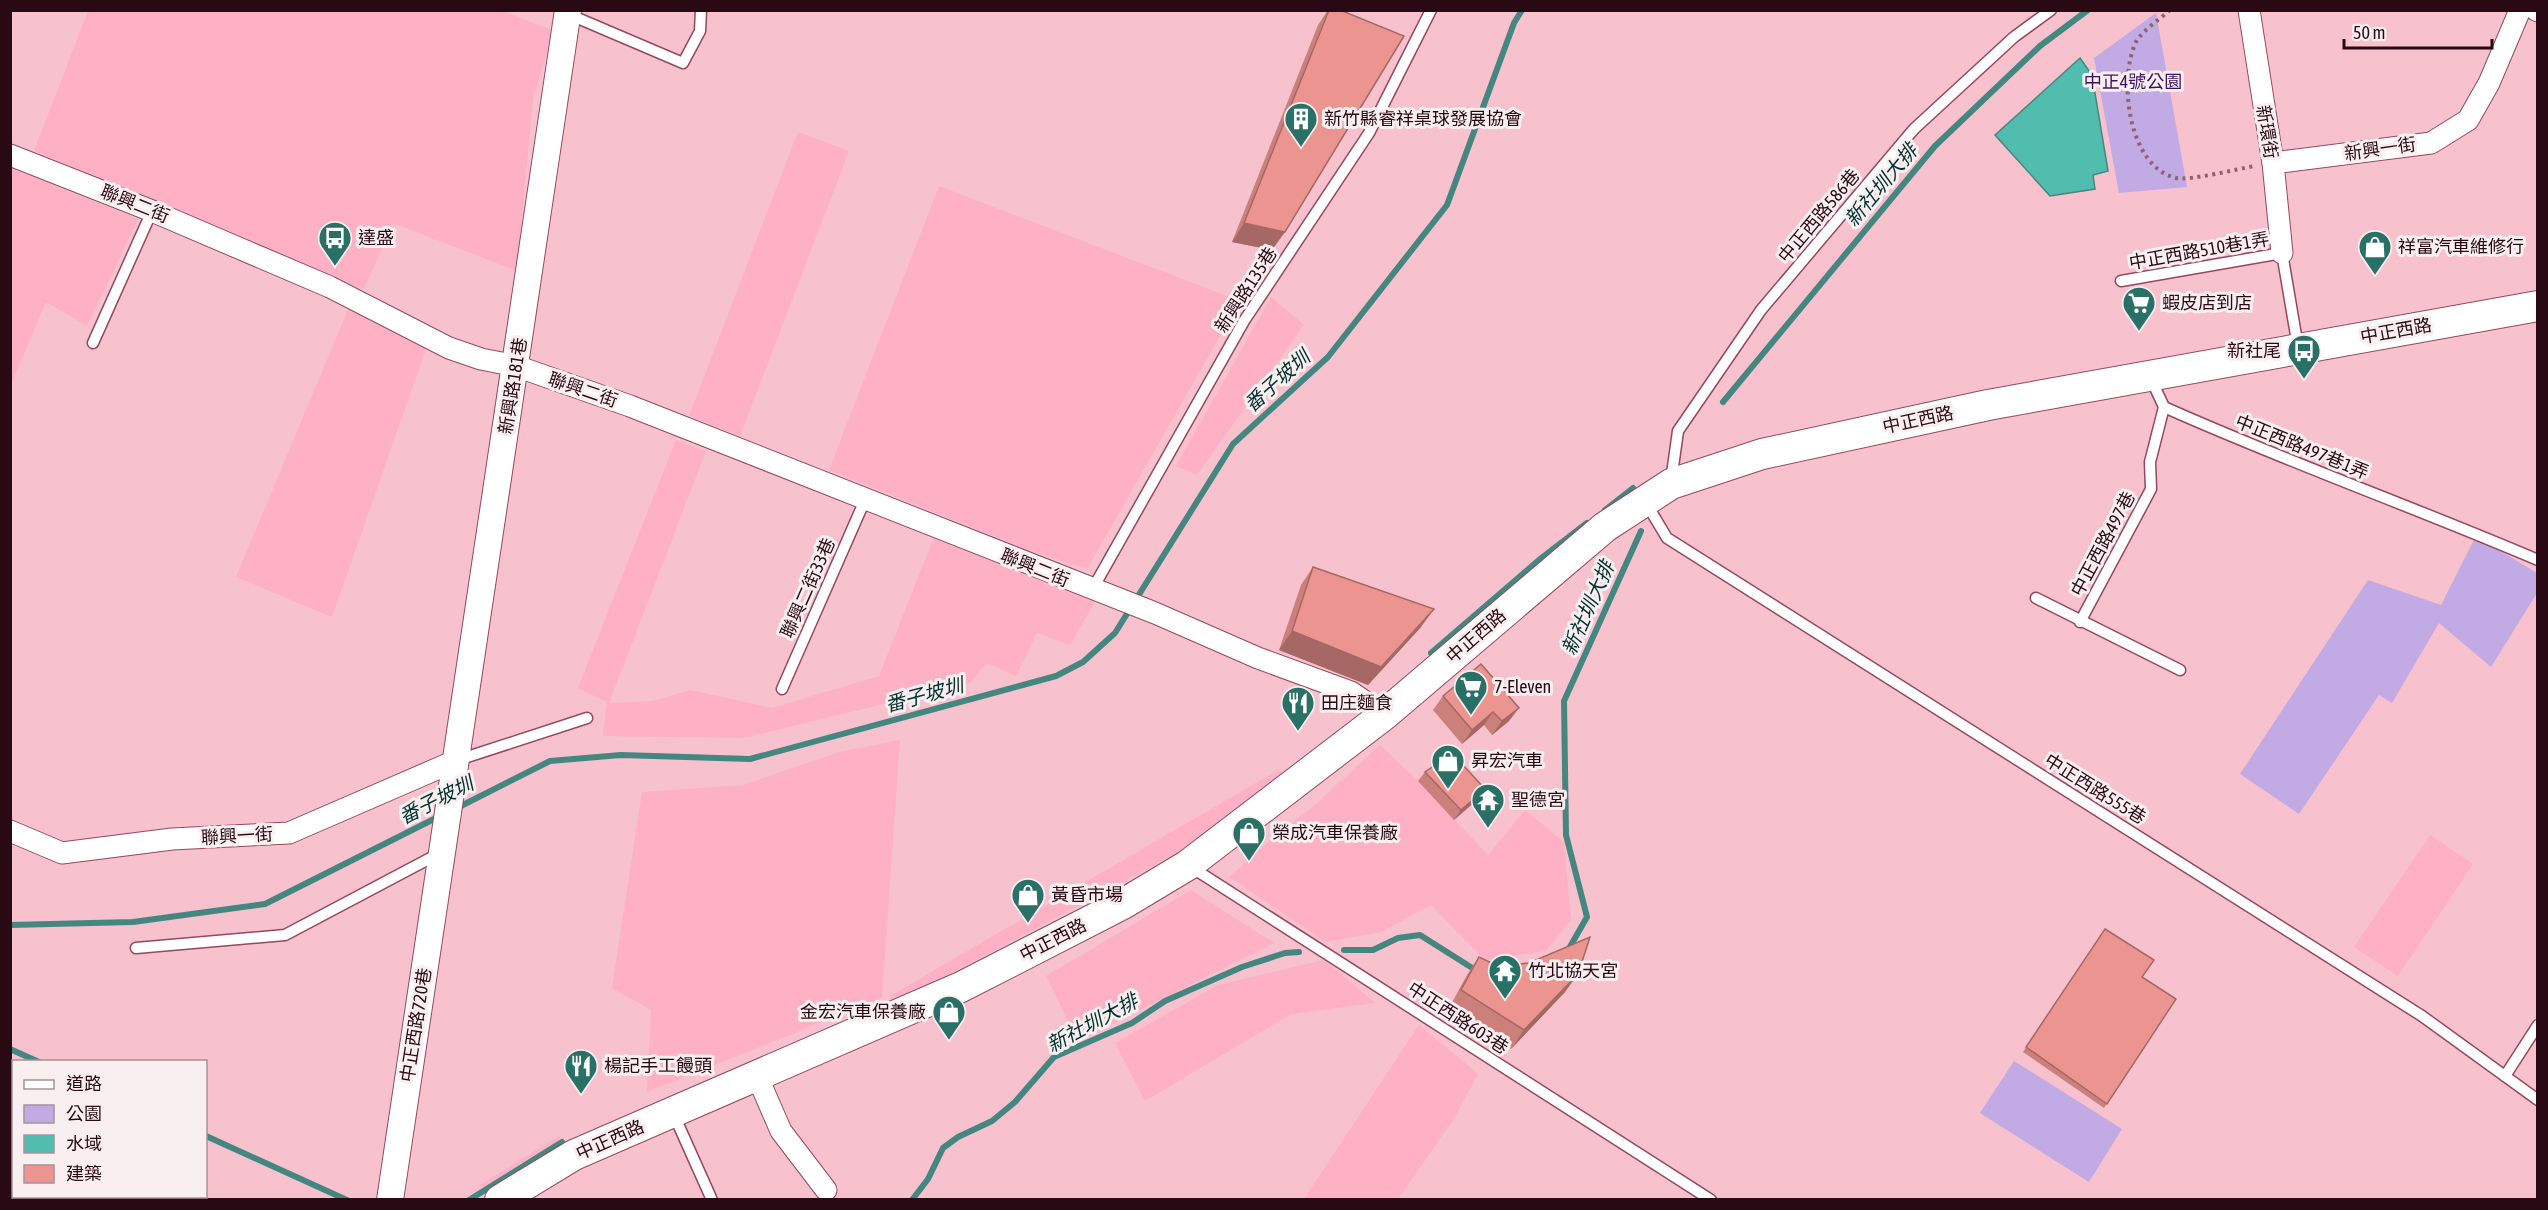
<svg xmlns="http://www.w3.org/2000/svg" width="2548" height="1210" viewBox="0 0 2548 1210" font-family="'Asap Condensed','Noto Sans TC',sans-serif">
<rect width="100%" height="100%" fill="#f7c1cd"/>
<g fill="#feb1c4">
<polygon points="500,10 554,31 533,98 517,271 393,223 364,289 34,151 88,11"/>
<polygon points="798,132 849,151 740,436 689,416"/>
<polygon points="11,168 138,219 87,326 46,302 11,384"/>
<polygon points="939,186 1240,301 1087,569 1026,549 829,470"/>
<polygon points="1271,297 1304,325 1197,475 1176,466"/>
<polygon points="350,305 429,340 332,617 236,577"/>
<polygon points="676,440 706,451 609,703 653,701 690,690 772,708 879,676 934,537 1096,600 1070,645 1037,633 1016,676 987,663 970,683 743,738 603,736 607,702 578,688"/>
<polygon points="900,740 882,998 647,1092 651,1010 612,988 642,792 743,785 839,752"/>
<polygon points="1380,745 1418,781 1488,855 1525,810 1564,842 1571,921 1545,951 1485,960 1431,905 1381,932 1326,942 1229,877 1279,832 1315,805"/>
<polygon points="1278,770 1287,774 1179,852 893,1004 890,996"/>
<polygon points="2430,835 2473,864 2398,976 2354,947"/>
<polygon points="1191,890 1274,943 1078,1041 1046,976"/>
<polygon points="1324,960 1375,1003 1291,1014 1145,1101 1115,1043 1218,985"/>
<polygon points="1419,1025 1478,1074 1453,1120 1398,1199 1304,1199"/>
<polygon points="559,1136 563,1147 493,1189 478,1186"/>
</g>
<g fill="#c2aae5">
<polygon points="2156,13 2187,187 2119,193 2094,58"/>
<polygon points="2476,536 2537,573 2537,593 2491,667 2439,623 2392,703 2379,695 2299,814 2240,774 2368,580 2441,605"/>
<polygon points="2014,1061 2122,1129 2089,1182 1980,1113"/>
</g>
<polygon fill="#50bdae" stroke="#448780" stroke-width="1.5" points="2080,58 2092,75 2108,171 2093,175 2095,189 2050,196 1995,135"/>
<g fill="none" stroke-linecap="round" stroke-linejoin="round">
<g stroke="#448780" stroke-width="6">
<polyline points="1723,402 1935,146 2040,46 2088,10"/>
<polyline points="1605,510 1633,488"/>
<polyline points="1431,653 1539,560 1587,523"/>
<polyline points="457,808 550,761 621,755 750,759 1056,676 1083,662 1115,633 1233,444 1328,357 1447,205 1514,23 1522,10"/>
<polyline points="10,925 133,922 265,904 440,816"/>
<polyline points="1344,950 1373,950 1398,938 1420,935 1477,971"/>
<polyline points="1567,952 1587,917 1566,835 1564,701 1641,531"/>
<polyline points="10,1049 39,1062"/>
<polyline points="206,1136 347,1200"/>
<polyline points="469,1200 562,1142"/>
<polyline points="912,1200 928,1179 943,1148 958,1137 992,1121 1015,1102 1054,1057 1132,1023 1165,1001 1242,967 1285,953 1299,952"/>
</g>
<g stroke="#95485f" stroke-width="13">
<g id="service">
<polyline points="568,14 683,63 700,31 701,10"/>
<polyline points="2121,281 2282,253 2298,347"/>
<polyline points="93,343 152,211"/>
<path d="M2164 407C2287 462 2414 507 2538 560"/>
<polyline points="1671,481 1678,431 1761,310 1914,129 2014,37 2051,10"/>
<polyline points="1646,503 1667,538 2422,1016 2538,1100"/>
<polyline points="1092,590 1244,321 1369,133 1431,10"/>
<polyline points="2036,598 2180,670"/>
<polyline points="2080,622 2151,489 2150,462 2164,407 2151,379"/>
<polyline points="782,689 865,500"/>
<polyline points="458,760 587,718"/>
<polyline points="1191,867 1711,1200"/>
<polyline points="136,948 285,935 440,853"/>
<polyline points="2505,1076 2538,1025"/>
<polyline points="674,1115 712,1200"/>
</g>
</g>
<g stroke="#95485f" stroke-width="23">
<g id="minor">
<polyline points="2249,10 2273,163 2282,253"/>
<polyline points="2536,10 2538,11"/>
<polyline points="10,155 152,211 330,287 449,348 481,359 516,366 630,406 1155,613 1258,658 1351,692 1384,715"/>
<polyline points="2273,163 2431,143 2468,120 2489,83 2520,10"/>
<polyline points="10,831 62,853 172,839 289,833 455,761"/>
<polyline points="757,1076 781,1131 826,1190"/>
</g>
</g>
<g stroke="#95485f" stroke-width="28">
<polyline id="tertiary" points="390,1200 568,10"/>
</g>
<g stroke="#95485f" stroke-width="32">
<polyline id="secondary" points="500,1200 574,1155 961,987 1123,904 1188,865 1384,715 1605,527 1671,484 1762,454 1988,405 2538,306"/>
</g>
<path stroke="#8f646f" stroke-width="4" stroke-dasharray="3 4.5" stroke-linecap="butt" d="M2170 10C2160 19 2142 31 2136 42 2118 79 2128 167 2176 178 2189 181 2238 169 2254 166"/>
<use href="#service" stroke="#fff" stroke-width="10"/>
<use href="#minor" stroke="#fff" stroke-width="21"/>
<use href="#tertiary" stroke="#fff" stroke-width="26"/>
<use href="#secondary" stroke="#fff" stroke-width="30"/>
</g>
<g fill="#cb807c">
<polygon points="1328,10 1340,10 1272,250 1232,242 1318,25"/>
<polygon points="1313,567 1421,627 1368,685 1279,650 1301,585"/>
<polygon points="1481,664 1509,721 1492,735 1484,725 1462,744 1433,710 1443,696"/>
<polygon points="1425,772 1478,799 1454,820 1418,781"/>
<polygon points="2105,929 2142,977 2176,999 2104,1108 2023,1052"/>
<polygon points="1479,957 1498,966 1565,992 1511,1049 1449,1008 1467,975"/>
</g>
<g fill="#a56865">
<polygon points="1244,223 1285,232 1272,250 1232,242"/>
<polygon points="1434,609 1421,627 1368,685 1279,650 1292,631"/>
<polygon points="1519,708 1509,721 1492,735 1502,721"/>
<polygon points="1493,712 1484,725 1462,744 1472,730"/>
<polygon points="1485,789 1478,799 1454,820 1461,810"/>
<polygon points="1578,974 1565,992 1511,1049 1524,1030"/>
</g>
<g fill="#ec9590" stroke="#a56865" stroke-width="1.5">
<polygon points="1329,10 1340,10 1404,36 1285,232 1244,223"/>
<polygon points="1313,567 1434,609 1381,667 1292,631"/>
<polygon points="1481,664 1519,708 1502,721 1493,712 1472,730 1443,696"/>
<polygon points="1452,753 1485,789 1461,810 1425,772"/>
<polygon points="2105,929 2154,960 2142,977 2176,999 2107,1104 2026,1047"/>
<polygon points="1590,937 1578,974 1524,1030 1461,990 1479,957 1498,966 1529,963"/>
</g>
<defs>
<g id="building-pin" transform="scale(1.725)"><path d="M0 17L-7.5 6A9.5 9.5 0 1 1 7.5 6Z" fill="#297067" stroke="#f9eff1"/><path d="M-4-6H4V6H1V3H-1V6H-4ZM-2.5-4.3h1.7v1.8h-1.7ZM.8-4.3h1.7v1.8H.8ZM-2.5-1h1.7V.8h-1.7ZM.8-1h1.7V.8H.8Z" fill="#fff"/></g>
<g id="bus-pin" transform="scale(1.725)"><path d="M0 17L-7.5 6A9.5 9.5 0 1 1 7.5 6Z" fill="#297067" stroke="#f9eff1"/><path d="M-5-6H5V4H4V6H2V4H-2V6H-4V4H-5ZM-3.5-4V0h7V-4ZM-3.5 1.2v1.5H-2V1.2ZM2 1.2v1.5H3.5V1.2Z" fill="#fff"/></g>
<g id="shop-pin" transform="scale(1.725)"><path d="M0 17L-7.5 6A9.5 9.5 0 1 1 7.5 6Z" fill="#297067" stroke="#f9eff1"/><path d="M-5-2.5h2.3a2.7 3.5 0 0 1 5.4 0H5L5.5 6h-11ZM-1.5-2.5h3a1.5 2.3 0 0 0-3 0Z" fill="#fff"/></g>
<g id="supermarket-pin" transform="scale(1.725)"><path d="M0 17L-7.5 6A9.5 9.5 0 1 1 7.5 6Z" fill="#297067" stroke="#f9eff1"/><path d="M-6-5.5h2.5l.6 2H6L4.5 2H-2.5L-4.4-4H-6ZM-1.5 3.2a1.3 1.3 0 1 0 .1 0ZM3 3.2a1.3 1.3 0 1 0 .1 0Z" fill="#fff"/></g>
<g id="restaurant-pin" transform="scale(1.725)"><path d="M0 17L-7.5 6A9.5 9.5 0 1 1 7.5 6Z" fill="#297067" stroke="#f9eff1"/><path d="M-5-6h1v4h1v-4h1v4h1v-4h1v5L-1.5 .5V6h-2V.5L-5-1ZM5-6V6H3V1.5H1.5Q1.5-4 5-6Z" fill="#fff"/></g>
<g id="temple-pin" transform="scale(1.725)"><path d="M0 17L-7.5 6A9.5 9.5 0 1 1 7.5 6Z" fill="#297067" stroke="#f9eff1"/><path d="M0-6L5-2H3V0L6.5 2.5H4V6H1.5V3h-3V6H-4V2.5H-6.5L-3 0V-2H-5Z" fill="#fff"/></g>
</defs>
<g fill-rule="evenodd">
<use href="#building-pin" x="1301" y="119"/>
<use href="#bus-pin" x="335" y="238"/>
<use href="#shop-pin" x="2375" y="247"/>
<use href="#supermarket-pin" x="2139" y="303"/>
<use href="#bus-pin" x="2304" y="351"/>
<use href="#supermarket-pin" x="1471" y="687"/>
<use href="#restaurant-pin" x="1298" y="703"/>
<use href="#shop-pin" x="1448" y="761"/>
<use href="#temple-pin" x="1488" y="800"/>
<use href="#shop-pin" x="1249" y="833"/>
<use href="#shop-pin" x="1028" y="895"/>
<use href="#temple-pin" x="1505" y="971"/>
<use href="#shop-pin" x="949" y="1012"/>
<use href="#restaurant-pin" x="581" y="1066"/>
</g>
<g text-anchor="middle" stroke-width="6" stroke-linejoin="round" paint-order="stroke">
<g font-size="18" fill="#3d1263" stroke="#f9eff1">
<text x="2133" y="88">中正4號公園</text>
</g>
<g font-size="18" fill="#290a14" stroke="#f9eff1" text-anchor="start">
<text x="1324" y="125">新竹縣睿祥桌球發展協會</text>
<text x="358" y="244">達盛</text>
<text x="2398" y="253">祥富汽車維修行</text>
<text x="2162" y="309">蝦皮店到店</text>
<text x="2281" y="357" text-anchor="end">新社尾</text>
<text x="1494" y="693">7-Eleven</text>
<text x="1321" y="709">田庄麵食</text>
<text x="1471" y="767">昇宏汽車</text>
<text x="1511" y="806">聖德宮</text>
<text x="1272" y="839">榮成汽車保養廠</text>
<text x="1051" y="901">黃昏市場</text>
<text x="1528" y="977">竹北協天宮</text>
<text x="926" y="1018" text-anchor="end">金宏汽車保養廠</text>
<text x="604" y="1072">楊記手工饅頭</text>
</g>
<g font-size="18" fill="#290a14" stroke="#f9eff1">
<text transform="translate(2267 132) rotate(81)" y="6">新環街</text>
<text transform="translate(2380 149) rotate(-8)" y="6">新興一街</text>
<text transform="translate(135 204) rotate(22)" y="6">聯興二街</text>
<text transform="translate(1819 216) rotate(-50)" y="6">中正西路586巷</text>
<text transform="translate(2199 251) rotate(-10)" y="6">中正西路510巷1弄</text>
<text transform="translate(1246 290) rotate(-57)" y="6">新興路135巷</text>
<text transform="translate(2396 331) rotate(-10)" y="6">中正西路</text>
<text transform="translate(513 386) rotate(-81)" y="6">新興路181巷</text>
<text transform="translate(583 390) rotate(19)" y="6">聯興二街</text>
<text transform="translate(1918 420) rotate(-12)" y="6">中正西路</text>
<text transform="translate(2302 447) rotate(22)" y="6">中正西路497巷1弄</text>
<text transform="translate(2103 544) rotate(-62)" y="6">中正西路497巷</text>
<text transform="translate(1035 568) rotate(22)" y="6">聯興二街</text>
<text transform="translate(808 588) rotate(-66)" y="6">聯興二街33巷</text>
<text transform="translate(1476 636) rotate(-41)" y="6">中正西路</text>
<text transform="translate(2095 789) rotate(32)" y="6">中正西路555巷</text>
<text transform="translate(237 836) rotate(-3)" y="6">聯興一街</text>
<text transform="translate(1053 940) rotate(-27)" y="6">中正西路</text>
<text transform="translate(1458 1018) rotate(33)" y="6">中正西路603巷</text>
<text transform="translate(416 1025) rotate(-81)" y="6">中正西路720巷</text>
<text transform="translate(610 1140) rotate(-24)" y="6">中正西路</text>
</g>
<g font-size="20" font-style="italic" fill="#00332d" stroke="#f9eff1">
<text transform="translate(1881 185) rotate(-50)" y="7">新社圳大排</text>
<text transform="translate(1277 381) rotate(-42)" y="7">番子坡圳</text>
<text transform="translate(1588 608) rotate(-66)" y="7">新社圳大排</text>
<text transform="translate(924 695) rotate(-15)" y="7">番子坡圳</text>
<text transform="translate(436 800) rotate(-27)" y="7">番子坡圳</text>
<text transform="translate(1092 1023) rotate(-28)" y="7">新社圳大排</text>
</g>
</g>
<rect width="2548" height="1210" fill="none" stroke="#290a14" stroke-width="24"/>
<rect x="12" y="1060" width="195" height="138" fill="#f9eff1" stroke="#a69399" stroke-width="1.5"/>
<rect x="24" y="1080" width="30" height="9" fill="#ffffff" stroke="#a69399" stroke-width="1.5"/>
<text x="66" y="1090" font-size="18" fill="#290a14">道路</text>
<rect x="24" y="1105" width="30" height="18" fill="#c2aae5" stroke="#a69399" stroke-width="1.5"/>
<text x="66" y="1120" font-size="18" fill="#290a14">公園</text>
<rect x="24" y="1135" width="30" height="18" fill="#50bdae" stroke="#a69399" stroke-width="1.5"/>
<text x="66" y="1150" font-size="18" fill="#290a14">水域</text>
<rect x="24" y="1165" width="30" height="18" fill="#ec9590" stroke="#a69399" stroke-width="1.5"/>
<text x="66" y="1180" font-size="18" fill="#290a14">建築</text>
<path d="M2344 39v9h148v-9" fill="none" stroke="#290a14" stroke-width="3"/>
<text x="2353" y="39" font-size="18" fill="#290a14" stroke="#f9eff1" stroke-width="4.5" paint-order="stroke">50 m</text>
</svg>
